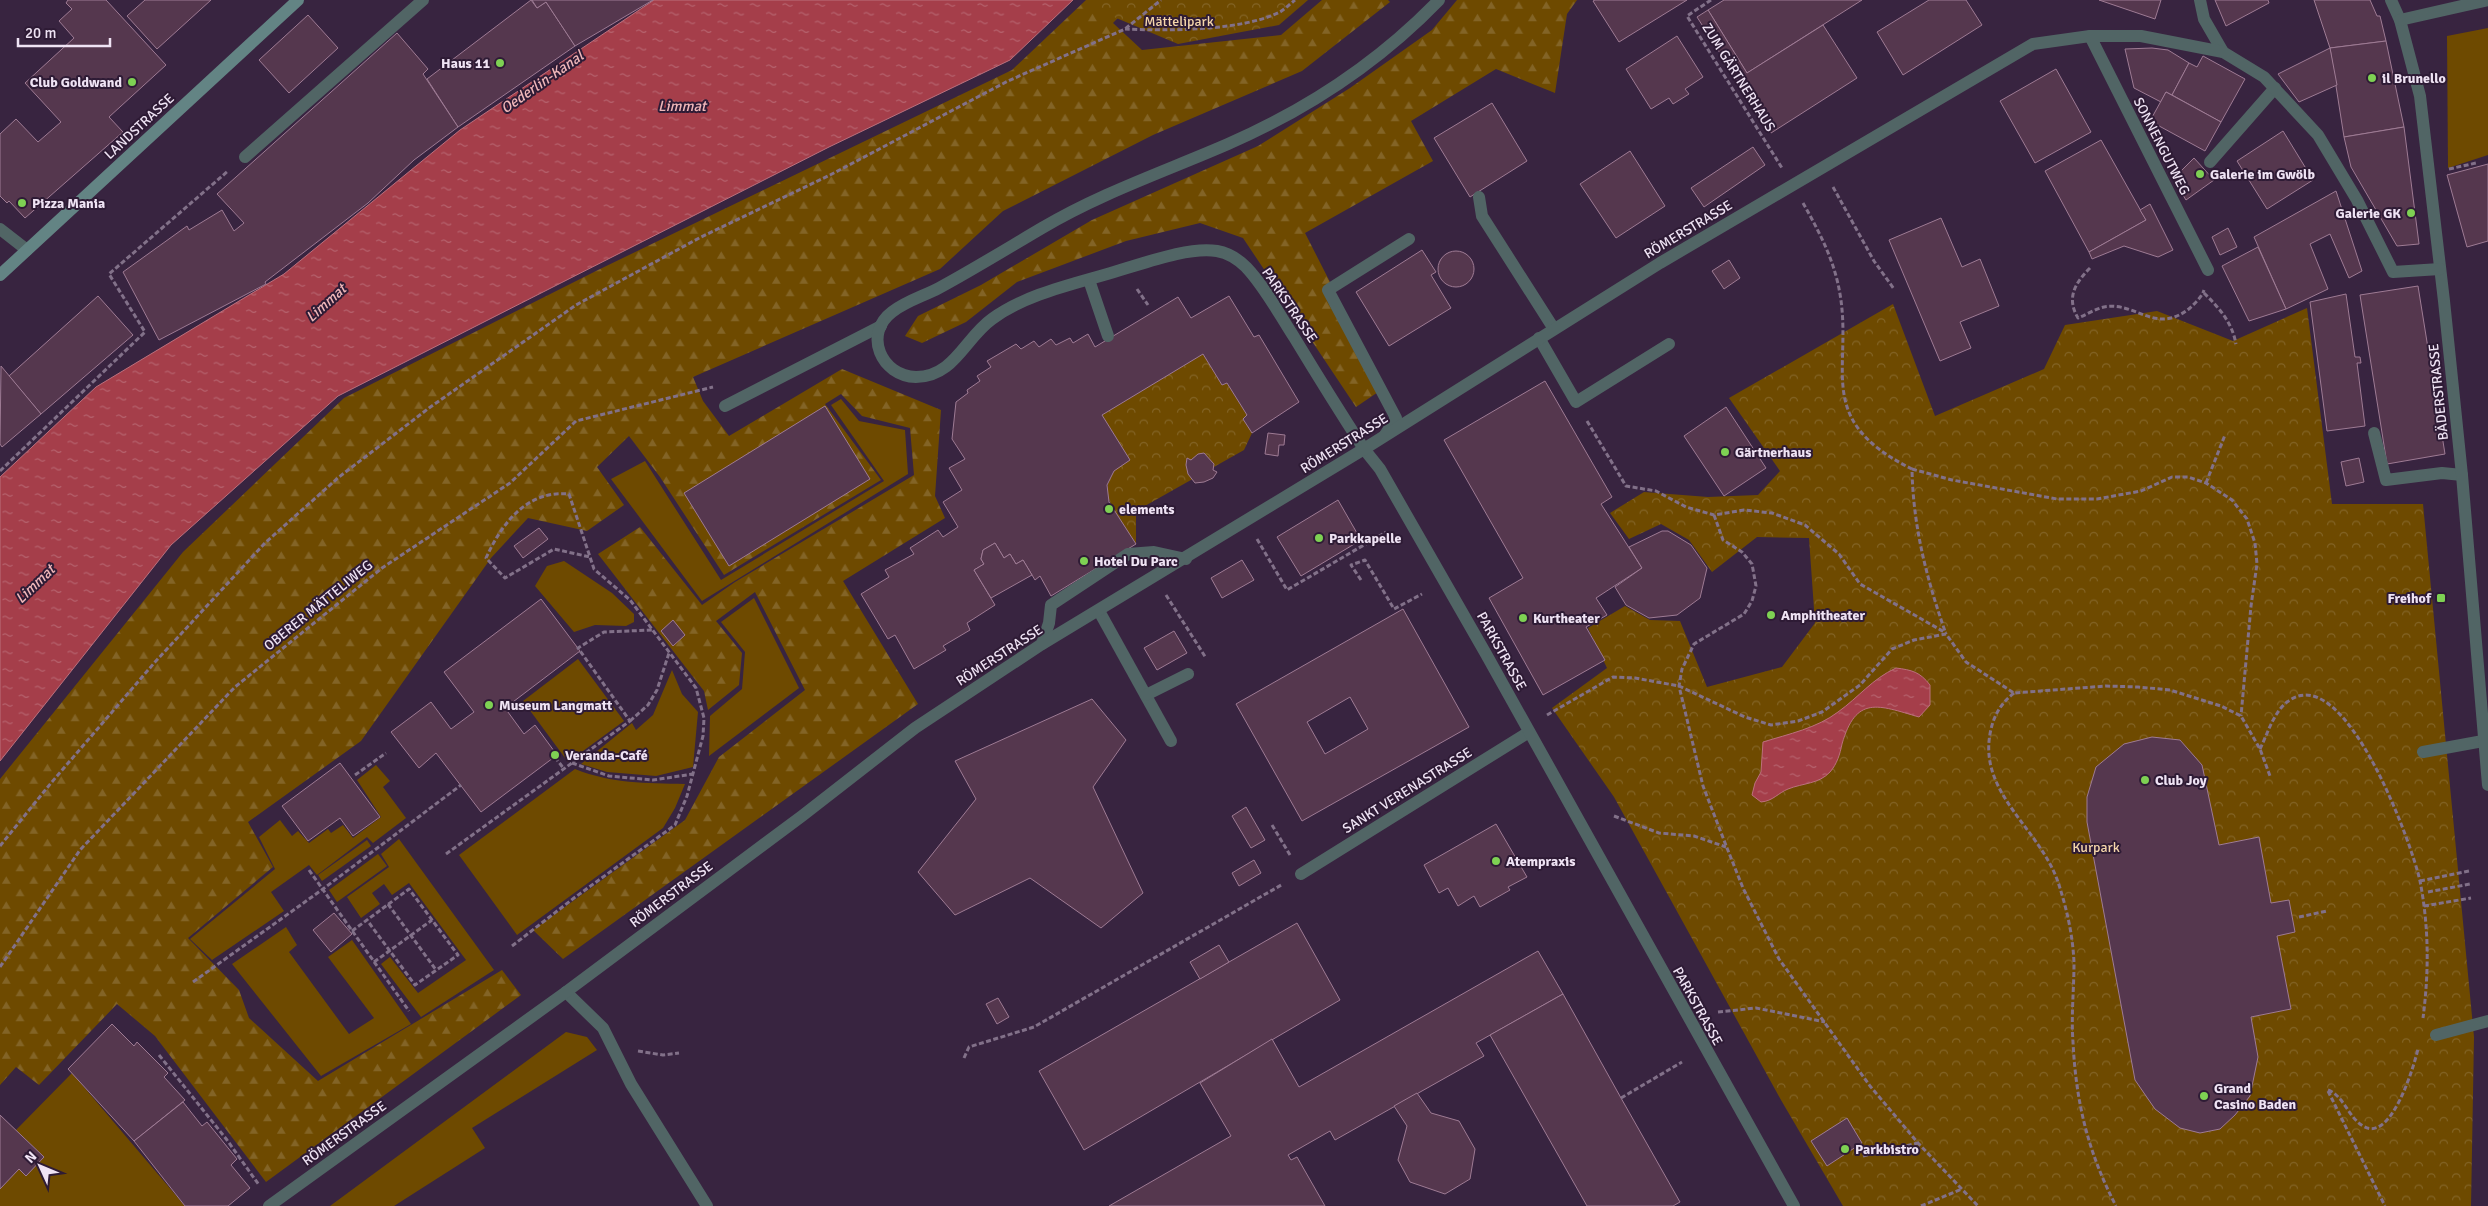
<svg xmlns="http://www.w3.org/2000/svg" width="2488" height="1206" viewBox="0 0 2488 1206" font-family="Signika,sans-serif">
<defs>
<pattern id="forest-firs" width="22" height="20" patternUnits="userSpaceOnUse" patternTransform="scale(1.25)"><rect width="22" height="20" fill="#6e4a00"/><path d="M5 1l3.5 6h-7zM16 11l3.5 6h-7z" fill="#836426"/></pattern>
<pattern id="park-crowns" width="20" height="18" patternUnits="userSpaceOnUse" patternTransform="scale(1.25)"><rect width="20" height="18" fill="#6e4a00"/><path d="M2 6a3 3 0 1 1 6 0M12 15a3 3 0 1 1 6 0" fill="none" stroke="#836426"/></pattern>
<pattern id="water-ripples" width="26" height="14" patternUnits="userSpaceOnUse" patternTransform="scale(1.25)"><rect width="26" height="14" fill="#a53e4a"/><path d="M2 4q2-2 4 0t4 0M15 11q2-2 4 0t4 0" fill="none" stroke="#b6636e"/></pattern>
</defs>
<rect width="100%" height="100%" fill="#382440"/>
<g fill="#6e4a00">
<polygon points="2488,28 2488,155 2448,168 2447,36"/>
<polygon points="841,399 859,421 905,430 908,474 702,601 611,479 645,461 721,580 884,481 831,405"/>
<polygon points="564,561 612,593 634,614 634,622 626,626 595,625 574,632 535,586 547,566"/>
<polygon points="754,598 799,688 709,756 710,716 742,689 745,652 721,622"/>
<polygon points="578,659 624,721 568,762 523,701"/>
<polygon points="672,670 682,694 698,712 693,767 656,776 607,772 581,764 632,723 636,730 653,715"/>
<polygon points="376,765 390,781 383,787 406,818 373,843 367,837 317,875 309,865 271,892 284,911 212,960 190,939 275,869 259,837 280,820 292,836 298,831 309,843 328,829 331,833 343,825 353,838 381,817 357,780"/>
<path d="M575 769C613 784 645 783 685 784L675 808 663 828 517 935 459 855Z"/>
<polygon points="399,839 494,970 421,1017 381,964 390,957 418,993 466,960 409,883 392,895 384,884 372,893 380,904 361,918 347,897 389,867 381,854"/>
<polygon points="367,840 371,846 322,881 318,875"/>
<polygon points="378,854 387,866 337,902 329,890"/>
<polygon points="286,927 297,945 289,952 349,1034 374,1018 328,957 352,940 411,1024 321,1076 232,964"/>
<polygon points="566,1032 587,1037 597,1050 472,1128 485,1148 394,1206 330,1206"/>
<polygon points="72,1073 185,1206 0,1206 0,1189 19,1169 26,1176 44,1157 16,1130"/>
</g>
<g fill="url(#forest-firs)">
<polygon points="1086,0 1135,0 1113,23 1142,50 1281,35 1322,0 1388,0 1390,2 1302,71 1153,135 1003,211 940,269 693,377 703,401 729,436 842,369 941,410 935,496 945,518 843,581 918,704 563,959 533,930 685,820 719,757 805,690 755,592 716,621 742,653 739,685 708,710 704,691 598,554 640,527 702,605 735,582 914,475 910,428 862,416 841,394 825,404 881,480 724,575 660,477 629,436 597,467 624,505 587,531 528,518 491,558 361,741 248,822 273,867 188,938 239,990 249,1018 318,1081 502,970 521,995 266,1182 155,1036 117,1004 39,1085 16,1067 0,1085 0,779 183,552 344,398 598,270 1012,70"/>
<polygon points="1457,0 1577,0 1567,14 1555,93 1496,69 1411,121 1433,161 1305,233 1384,388 1356,407 1243,238 1200,223 1126,241 1017,282 966,322 922,343 905,336 918,316 981,285 1092,220 1258,146 1350,88 1432,30"/>
</g>
<g fill="url(#park-crowns)">
<polygon points="1106,0 1308,0 1279,25 1178,44 1095,9"/>
<polygon points="1893,304 1935,416 2044,369 2065,325 2157,311 2233,341 2307,308 2332,504 2423,504 2474,1037 2471,1206 1843,1206 1781,1100 1614,797 1552,708 1607,668 1588,628 1625,606 1650,620 1680,621 1707,687 1782,667 1815,623 1809,538 1757,537 1712,572 1689,540 1661,524 1629,539 1610,513 1644,492 1708,497 1758,495 1780,471 1729,398"/>
<path d="M1203 354 1222 385 1227 383 1247 415 1243 419 1252 433 1244 450 1136 511V544C1123 524 1095 495 1114 471 1117 467 1125 463 1130 460L1102 415Z"/>
</g>
<g fill="url(#water-ripples)" stroke="#bb707d">
<polygon points="654,0 1073,0 1010,60 829,147 338,396 171,545 0,761 0,477 96,387 284,274 460,130"/>
<path d="M1896 668C1912 670 1920 672 1930 685V705L1919 717C1878 705 1856 695 1842 744 1840 754 1837 764 1830 772 1819 784 1803 783 1788 789 1778 793 1773 801 1761 802L1752 795 1755 783 1761 772 1763 742C1789 734 1817 728 1838 712 1859 697 1872 679 1896 668Z"/>
</g>
<g fill="#55374e" stroke="#9e7b94" fill-rule="evenodd">
<polygon points="68,0 106,0 166,65 109,117 123,132 25,218 9,201 7,203 0,196 0,134 16,119 38,142 61,122 25,83 74,38 59,21 72,9 66,3"/>
<polygon points="145,0 211,0 157,49 127,16"/>
<polygon points="531,0 537,8 546,2 575,46 458,127 427,79"/>
<polygon points="532,0 653,0 575,46 546,2 537,8"/>
<polygon points="1595,0 1687,0 1619,42 1593,1"/>
<polygon points="1724,0 1862,0 1747,73 1708,10"/>
<polygon points="1929,0 1966,0 1982,25 1903,75 1877,32"/>
<polygon points="2099,0 2161,0 2155,19"/>
<polygon points="2215,0 2268,0 2269,3 2226,26"/>
<polygon points="2314,0 2370,0 2377,16 2380,16 2386,41 2330,48"/>
<polygon points="1708,10 1747,73 1823,25 1857,78 1771,133 1697,17"/>
<polygon points="308,15 338,48 289,93 259,60"/>
<polygon points="397,33 428,69 423,74 458,127 414,160 368,203 265,282 266,284 159,340 123,272 187,226 189,230 222,210 234,231 244,223 217,194"/>
<polygon points="1677,36 1703,77 1685,89 1689,94 1673,104 1669,98 1651,109 1626,69"/>
<polygon points="2386,41 2404,127 2344,137 2330,48"/>
<polygon points="2152,48 2168,50 2189,63 2172,95 2166,92 2161,102 2134,88 2125,49"/>
<polygon points="2330,48 2337,85 2299,102 2278,74"/>
<polygon points="2203,56 2245,79 2221,122 2172,95 2189,63 2197,67"/>
<polygon points="2056,69 2091,132 2035,163 2000,101"/>
<polygon points="2166,92 2221,122 2205,151 2150,121"/>
<polygon points="1492,103 1527,161 1470,197 1434,138"/>
<polygon points="2404,127 2419,244 2397,246 2351,167 2344,137"/>
<polygon points="2283,131 2313,180 2267,209 2237,161"/>
<polygon points="2101,140 2146,220 2089,252 2045,171"/>
<polygon points="1753,147 1765,165 1704,207 1691,188"/>
<polygon points="1630,151 1665,206 1616,238 1580,184"/>
<polygon points="2194,158 2214,180 2186,200 2173,179"/>
<polygon points="2488,164 2488,241 2467,247 2447,175"/>
<polygon points="2336,191 2362,271 2349,278 2330,234 2310,244 2328,289 2286,309 2254,237"/>
<polygon points="2150,204 2173,250 2158,257 2124,246 2092,259 2089,252 2146,220 2140,210"/>
<polygon points="1941,218 1962,267 1980,259 1999,306 1960,322 1971,348 1940,361 1889,240"/>
<polygon points="2228,228 2237,247 2220,255 2212,237"/>
<polygon points="2258,247 2286,309 2249,321 2222,266"/>
<polygon points="1422,250 1436,272 1431,275 1451,308 1389,346 1356,292"/>
<circle cx="1456" cy="269" r="18"/>
<polygon points="1729,260 1740,278 1724,289 1712,271"/>
<polygon points="2418,286 2445,454 2387,464 2360,295"/>
<polygon points="2346,294 2355,357 2360,357 2361,363 2357,363 2365,426 2327,431 2310,302"/>
<polygon points="98,296 133,335 41,414 9,376"/>
<polygon points="1229,296 1254,337 1259,335 1299,402 1252,433 1243,419 1247,415 1227,383 1222,385 1203,354 1102,415 1130,460 1114,471 1107,485 1109,502 1136,544 1051,596 1040,576 1035,580 1023,560 1016,564 1010,554 1004,558 995,543 983,550 981,559 984,564 974,570 995,605 967,623 970,630 943,646 946,650 914,669 895,635 888,639 861,594 889,577 885,570 914,554 910,548 938,530 943,537 958,527 943,502 962,490 949,468 965,459 952,439 956,402 968,393 967,390 980,381 977,376 991,367 987,361 1016,344 1021,349 1034,341 1039,347 1051,339 1056,345 1070,338 1073,343 1088,334 1095,347 1178,297 1191,318"/>
<polygon points="1,366 41,414 2,447 0,444"/>
<polygon points="1545,381 1612,497 1601,504 1642,568 1596,598 1607,615 1586,627 1605,660 1543,695 1489,598 1523,578 1444,440"/>
<polygon points="825,406 870,479 729,566 684,493"/>
<polygon points="1726,407 1766,468 1724,496 1684,436"/>
<polygon points="1268,433 1285,435 1284,445 1279,445 1278,456 1265,454"/>
<polygon points="1204,453 1214,464 1213,470 1217,472 1213,478 1204,482 1195,483 1188,474 1186,465 1187,458 1191,460 1198,454"/>
<polygon points="2359,458 2364,482 2346,486 2341,462"/>
<polygon points="1338,500 1361,540 1301,576 1277,537"/>
<polygon points="539,528 548,539 523,558 514,546"/>
<polygon points="1662,531 1668,531 1691,545 1707,568 1700,598 1677,615 1649,618 1626,605 1615,587 1642,568 1629,547"/>
<polygon points="995,543 1004,558 1010,554 1016,564 1023,560 1032,575 991,598 974,570 984,564 981,559 983,550"/>
<polygon points="1242,560 1254,580 1222,598 1211,578"/>
<polygon points="541,599 580,651 505,708 524,734 535,725 557,755 481,812 436,753 419,768 391,732 431,702 451,729 474,712 444,672"/>
<path d="M1403 609 1469 727 1302 821 1236 704ZM1350 697 1368 729 1325 754 1307 722Z"/>
<polygon points="673,620 685,635 673,646 661,631"/>
<polygon points="1174,631 1187,653 1157,670 1144,648"/>
<polygon points="1092,699 1126,740 1093,787 1143,893 1101,928 1030,878 955,915 918,872 976,799 955,761"/>
<polygon points="2152,737 2180,740 2202,765 2219,845 2259,837 2271,903 2289,900 2295,932 2277,936 2291,1009 2251,1017 2258,1057 2250,1096 2235,1115 2220,1129 2200,1133 2180,1128 2155,1109 2135,1080 2087,822 2087,797 2096,767 2124,744"/>
<polygon points="340,763 380,817 353,836 340,818 308,841 282,806"/>
<polygon points="1246,807 1265,840 1251,848 1232,816"/>
<polygon points="1496,824 1527,877 1508,887 1510,890 1480,907 1474,896 1458,906 1448,888 1439,893 1424,865"/>
<polygon points="1254,860 1261,873 1239,886 1232,873"/>
<polygon points="334,913 352,934 331,952 313,930"/>
<polygon points="1297,923 1340,1000 1084,1150 1039,1071"/>
<polygon points="1219,945 1229,962 1200,979 1190,962"/>
<polygon points="1538,951 1563,994 1476,1043 1484,1056 1335,1140 1330,1131 1288,1155 1291,1160 1297,1157 1325,1206 1109,1206 1231,1136 1200,1083 1272,1039 1299,1087"/>
<polygon points="1563,994 1621,1098 1680,1202 1673,1206 1587,1206 1490,1035"/>
<polygon points="998,998 1009,1017 997,1024 986,1004"/>
<polygon points="112,1024 134,1046 137,1042 168,1073 164,1077 185,1100 134,1141 68,1069"/>
<polygon points="1417,1093 1431,1113 1459,1121 1475,1149 1470,1179 1445,1194 1410,1182 1398,1160 1407,1126 1394,1106"/>
<polygon points="183,1102 202,1126 207,1122 237,1159 231,1165 250,1188 228,1206 185,1206 134,1141"/>
<polygon points="0,1115 44,1157 26,1176 19,1169 0,1189"/>
<polygon points="1847,1118 1862,1143 1827,1166 1811,1141"/>
</g>
<g fill="none" stroke-linecap="round" stroke-linejoin="round">
<g stroke="#827189" stroke-width="3" stroke-dasharray="5 2.5" stroke-linecap="butt">
<polyline points="1711,0 1687,16 1782,168"/>
<path d="M1125 29C1167 31 1242 31 1280 12 1285 9 1290 4 1295 0"/>
<polyline points="2449,169 2476,163"/>
<polyline points="1833,187 1874,261 1894,289"/>
<path d="M1803 203C1816 226 1829 250 1836 276 1860 363 1805 416 1912 469 1913 527 1927 580 1946 634"/>
<path d="M2090 268C2075 283 2066 298 2078 318 2086 315 2095 309 2104 307 2137 301 2155 336 2190 308 2195 303 2202 297 2204 290"/>
<polyline points="1137,289 1148,305"/>
<path d="M2204 293C2219 308 2232 322 2236 344"/>
<polyline points="1587,421 1626,486 1656,491 1686,507 1714,515 1744,510 1772,513 1805,525 1839,554 1860,584 1946,633"/>
<polyline points="1912,469 1952,480 2057,499 2097,499 2141,491 2172,477 2188,477 2206,483 2232,500 2247,519 2255,543 2257,564 2251,606 2241,716"/>
<polyline points="0,471 145,332 109,274 228,171"/>
<polyline points="2206,483 2225,435"/>
<polyline points="1714,515 1723,540 1742,552 1752,564 1756,586 1752,601 1744,614 1694,644 1682,669 1679,686 1703,786 1727,848 1743,888 1779,959 1870,1086 1918,1143 1978,1206"/>
<polyline points="1257,539 1287,590 1386,532"/>
<polyline points="1361,580 1351,565 1365,560 1394,609 1422,594"/>
<polyline points="1166,595 1206,658"/>
<path d="M2014 693C2000 704 1993 717 1990 734 1979 795 2042 830 2059 885 2067 910 2073 936 2074 963 2074 989 2071 1016 2073 1042 2076 1103 2088 1152 2116 1206"/>
<polyline points="1547,715 1613,677 1635,678 1679,686 1745,717 1771,725 1798,721 1822,712 1860,685 1892,649 1914,640 1946,634 1966,662 2014,693 2106,686 2138,687 2170,690 2221,706 2241,716 2260,749 2270,776"/>
<polyline points="630,721 648,705 657,690 669,653"/>
<path d="M2260 749C2268 733 2274 710 2290 700 2346 663 2412 844 2420 881 2429 927 2429 972 2423 1018"/>
<polyline points="555,757 564,769"/>
<polyline points="572,763 609,776 653,780 693,774"/>
<polyline points="355,775 386,753"/>
<polyline points="1614,816 1659,833 1694,836 1726,847"/>
<polyline points="1272,825 1290,855"/>
<polyline points="0,846 51,783 155,662 265,543 339,477 429,408 576,305 701,237 830,175 1008,81 1125,29 1161,0"/>
<polyline points="446,854 630,721 578,648 604,632 653,630"/>
<polyline points="309,870 409,1011"/>
<polyline points="2420,881 2469,871"/>
<polyline points="2428,892 2470,884"/>
<polyline points="388,904 436,970"/>
<polyline points="2424,906 2471,898"/>
<polyline points="2299,917 2327,911"/>
<polyline points="352,931 409,889 458,955 415,985 367,920"/>
<path d="M512 946 574 898 675 825 687 796 703 736 704 718 696 688 630 600 594 569 569 494C527 490 502 523 486 558L505 578 554 549 590 557"/>
<polyline points="374,962 432,920"/>
<polyline points="0,967 80,850 235,687 382,568 510,483 576,421 713,387"/>
<polyline points="193,982 323,889 461,785"/>
<polyline points="1718,1012 1756,1008 1825,1022"/>
<polyline points="638,1051 663,1055 679,1053"/>
<polyline points="159,1055 227,1140 259,1185"/>
<polyline points="964,1058 969,1047 1034,1027 1283,884"/>
<path d="M2328 1090C2344 1096 2348 1117 2363 1126 2391 1144 2414 1066 2418 1049"/>
<polyline points="2328,1091 2385,1206"/>
<polyline points="1621,1098 1682,1062"/>
<polyline points="1863,1156 1918,1143"/>
<polyline points="1921,1206 1962,1189"/>
</g>
<g stroke="#516565" stroke-width="12">
<polyline points="2200,0 2204,19 2223,52"/>
<polyline points="2090,36 2208,270"/>
<polyline points="245,157 423,0"/>
<polyline points="2210,162 2275,88"/>
<polyline points="1479,197 1482,216 1554,329"/>
<polyline points="0,229 27,250"/>
<polyline points="1089,280 1108,336"/>
<polyline points="1539,338 1576,402 1669,344"/>
<polyline points="725,406 881,326"/>
<polyline points="2374,433 2386,480 2442,473 2462,475"/>
<polyline points="1385,435 1396,418 1328,290 1409,239"/>
<polyline points="1099,611 1171,741"/>
<polyline points="1042,644 1049,623 1051,605 1128,554 1154,552 1186,559"/>
<polyline points="1146,695 1188,674"/>
<polyline points="2423,752 2483,741"/>
<polyline points="1301,874 1529,732"/>
<polyline points="566,992 603,1028 631,1084 707,1206"/>
<polyline points="2436,1035 2488,1021"/>
</g>
<g stroke="#516565" stroke-width="12">
<path d="M1439 0C1380 61 1306 110 1228 144 1166 171 1101 193 1042 228 1008 248 974 269 939 288 924 296 906 301 892 312 863 334 881 376 916 377 954 377 965 338 992 319 1026 294 1074 284 1114 272 1142 264 1189 246 1217 251 1228 253 1238 259 1246 267 1265 287 1279 314 1294 337 1317 375 1340 412 1364 449L1380 469 1486 654 1794 1206"/>
<polyline points="2391,0 2400,20 2420,96 2444,301 2462,475 2488,785"/>
<polyline points="2400,20 2488,0"/>
<polyline points="269,1206 566,992 802,816 915,728 1042,644 1364,449 1660,263 2033,44 2090,36 2141,36 2223,52 2264,77 2318,135 2357,200 2393,272 2440,269"/>
</g>
<polyline stroke="#638484" stroke-width="12" points="0,275 298,0"/>
</g>
<g fill="#7ed153" stroke="#2e1b35" stroke-width="2">
<circle cx="500" cy="63" r="5"/>
<circle cx="2372" cy="78" r="5"/>
<circle cx="132" cy="82" r="5"/>
<circle cx="2200" cy="174" r="5"/>
<circle cx="22" cy="203" r="5"/>
<circle cx="2411" cy="213" r="5"/>
<circle cx="1725" cy="452" r="5"/>
<circle cx="1109" cy="509" r="5"/>
<circle cx="1319" cy="538" r="5"/>
<circle cx="1084" cy="561" r="5"/>
<rect x="2436" y="593" width="10" height="10" rx="2.5"/>
<circle cx="1771" cy="615" r="5"/>
<circle cx="1523" cy="618" r="5"/>
<circle cx="489" cy="705" r="5"/>
<circle cx="555" cy="755" r="5"/>
<circle cx="2145" cy="780" r="5"/>
<circle cx="1496" cy="861" r="5"/>
<circle cx="2204" cy="1096" r="5"/>
<circle cx="1845" cy="1149" r="5"/>
</g>
<g text-anchor="middle" stroke-width="4" stroke-linejoin="round" paint-order="stroke">
<g font-size="14" fill="#f6d7ab" stroke="#2e1b35">
<text x="1179" y="26">Mättelipark</text>
<text x="2096" y="852">Kurpark</text>
</g>
<g font-size="14" font-weight="bold" fill="#efe3f4" stroke="#2e1b35" text-anchor="start">
<text x="490" y="68" text-anchor="end">Haus 11</text>
<text x="2382" y="83">il Brunello</text>
<text x="122" y="87" text-anchor="end">Club Goldwand</text>
<text x="2210" y="179">Galerie im Gwölb</text>
<text x="32" y="208">Pizza Mania</text>
<text x="2401" y="218" text-anchor="end">Galerie GK</text>
<text x="1735" y="457">Gärtnerhaus</text>
<text x="1119" y="514">elements</text>
<text x="1329" y="543">Parkkapelle</text>
<text x="1094" y="566">Hotel Du Parc</text>
<text x="2431" y="603" text-anchor="end">Freihof</text>
<text x="1781" y="620">Amphitheater</text>
<text x="1533" y="623">Kurtheater</text>
<text x="499" y="710">Museum Langmatt</text>
<text x="565" y="760">Veranda-Café</text>
<text x="2155" y="785">Club Joy</text>
<text x="1506" y="866">Atempraxis</text>
<text x="2214" y="1093">Grand<tspan x="2214" dy="16">Casino Baden</tspan></text>
<text x="1855" y="1154">Parkbistro</text>
</g>
<g font-size="14" fill="#efe3f4" stroke="#2e1b35">
<text transform="translate(1739 77) rotate(58)" y="5">ZUM GÄRTNERHAUS</text>
<text transform="translate(139 126) rotate(-43)" y="5">LANDSTRASSE</text>
<text transform="translate(2162 146) rotate(63)" y="5">SONNENGUTWEG</text>
<text transform="translate(1688 229) rotate(-31)" y="5">RÖMERSTRASSE</text>
<text transform="translate(1290 305) rotate(56)" y="5">PARKSTRASSE</text>
<text transform="translate(2438 392) rotate(-96)" y="5">BÄDERSTRASSE</text>
<text transform="translate(1344 443) rotate(-32)" y="5">RÖMERSTRASSE</text>
<text transform="translate(318 605) rotate(-39)" y="5">OBERER MÄTTELIWEG</text>
<text transform="translate(1502 651) rotate(61)" y="5">PARKSTRASSE</text>
<text transform="translate(999 655) rotate(-33)" y="5">RÖMERSTRASSE</text>
<text transform="translate(1407 790) rotate(-32)" y="5">SANKT VERENASTRASSE</text>
<text transform="translate(671 894) rotate(-37)" y="5">RÖMERSTRASSE</text>
<text transform="translate(1698 1006) rotate(61)" y="5">PARKSTRASSE</text>
<text transform="translate(344 1133) rotate(-36)" y="5">RÖMERSTRASSE</text>
</g>
<g font-size="15" font-style="italic" fill="#f0b7b9" stroke="#2e1b35">
<text transform="translate(542 82) rotate(-35)" y="5">Oederlin-Kanal</text>
<text x="682" y="111">Limmat</text>
<text transform="translate(326 303) rotate(-42)" y="5">Limmat</text>
<text transform="translate(35 584) rotate(-44)" y="5">Limmat</text>
</g>
</g>
<g transform="translate(40 1166) rotate(314)" stroke="#2e1b35" stroke-width="4" paint-order="stroke">
<path d="M0-4L9 19L0 12L-9 19Z" fill="#efe3f4"/>
<text y="-8" font-size="14" font-weight="bold" text-anchor="middle" fill="#efe3f4">N</text>
</g>
<path d="M18 38v8h92v-8" fill="none" stroke="#efe3f4" stroke-width="2.5"/>
<text x="25" y="38" font-size="15" fill="#efe3f4" stroke="#2e1b35" stroke-width="4" paint-order="stroke">20 m</text>
</svg>
